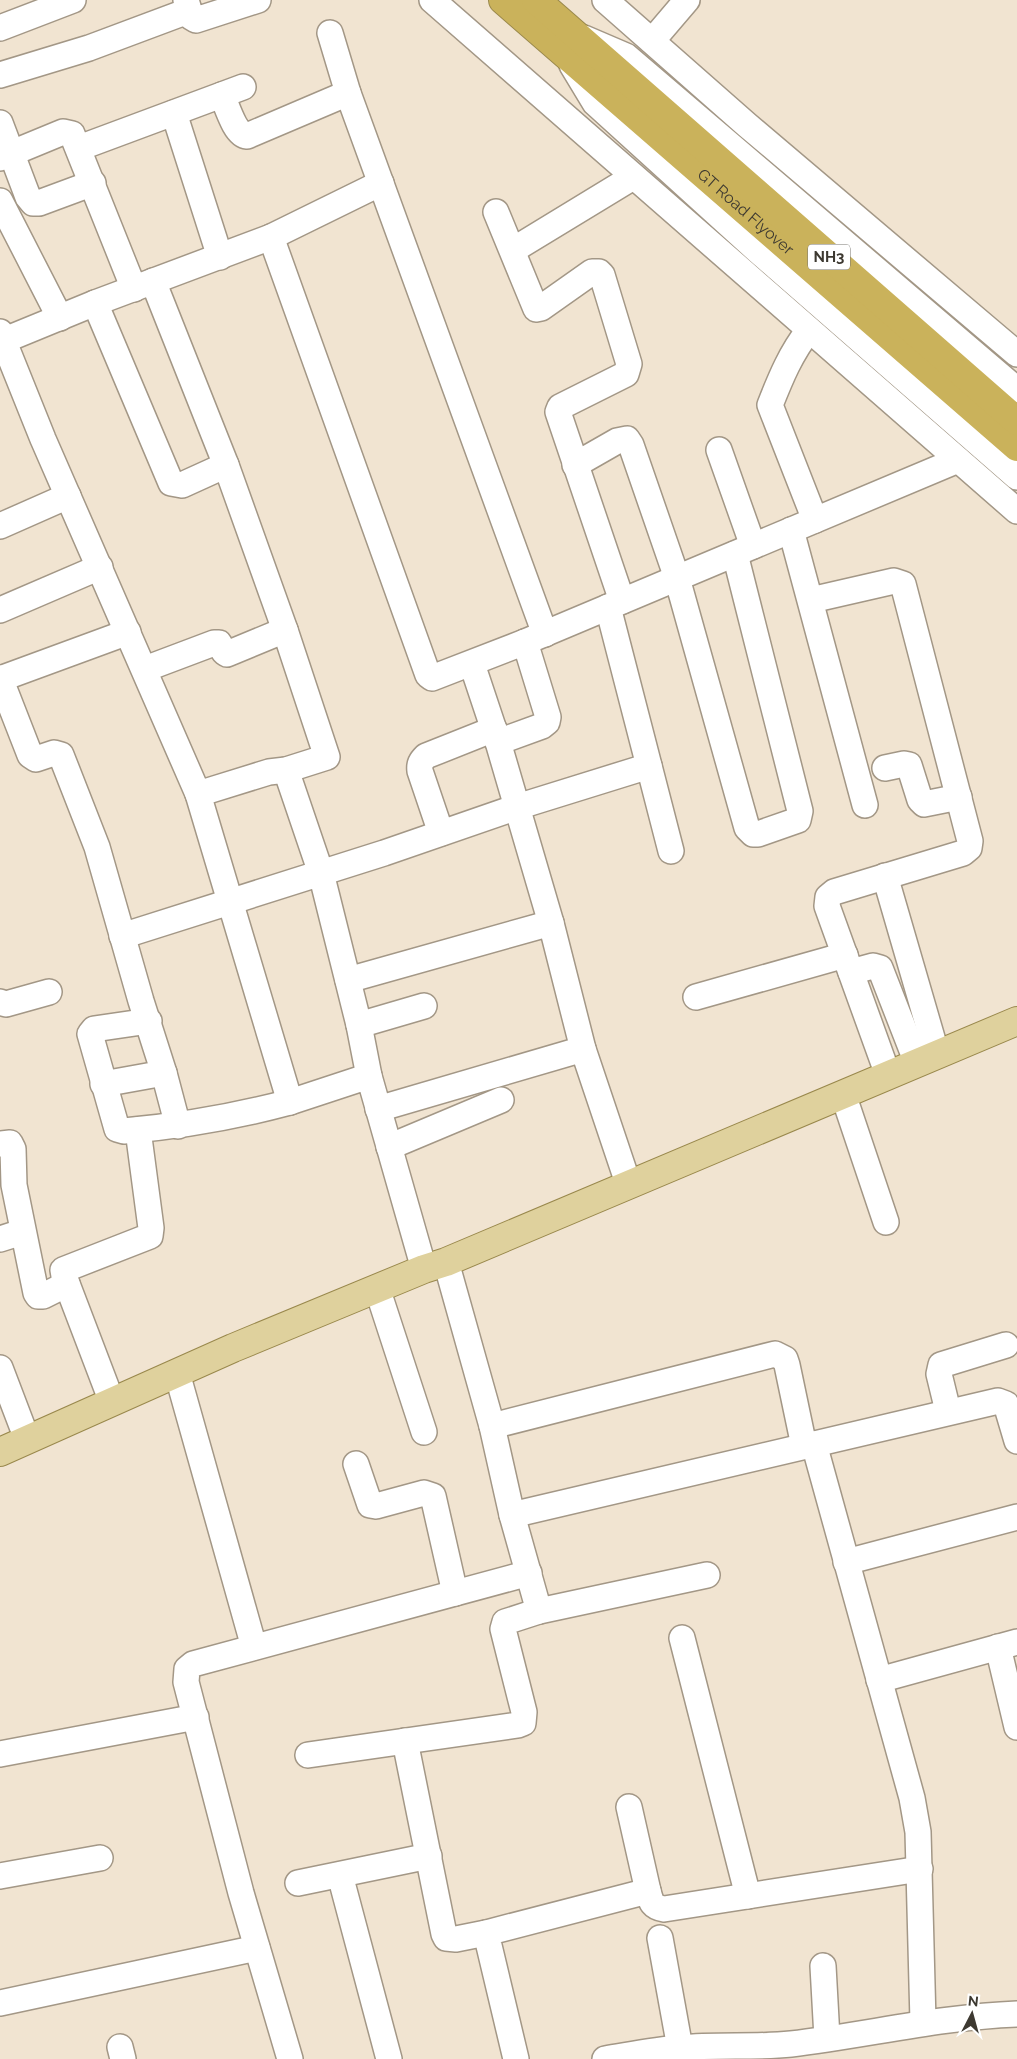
<svg xmlns="http://www.w3.org/2000/svg" width="1017" height="2059" viewBox="0 0 1017 2059" font-family="Raleway,sans-serif">
<rect width="100%" height="100%" fill="#f1e4d1"/>
<g fill="none" stroke-linecap="round" stroke-linejoin="round">
<g stroke="#a39786" stroke-width="28">
<g id="minor">
<polyline points="186,0 191,17 196,20 258,0"/>
<polyline points="432,0 1017,511"/>
<polyline points="605,0 747,125 1017,354"/>
<polyline points="0,28 73,0"/>
<polyline points="330,33 348,93 545,634"/>
<polyline points="584,38 626,56 1017,390"/>
<polyline points="652,41 687,0"/>
<polyline points="572,65 595,103 758,251 1017,477"/>
<polyline points="0,75 89,48 188,11"/>
<path d="M222 95C227 106 235 135 247 136L348 93"/>
<polyline points="174,113 220,257"/>
<polyline points="0,123 28,197 33,203 39,203 93,183"/>
<polyline points="79,148 243,87"/>
<polyline points="0,158 63,132 72,134 134,289"/>
<polyline points="0,201 60,318"/>
<polyline points="496,212 536,309 541,308 592,272 599,272 602,275 629,364 626,374 560,407 558,412 622,601"/>
<polyline points="271,237 428,675 432,678 525,642 958,460"/>
<polyline points="513,250 633,177"/>
<polyline points="153,281 226,465 285,630 327,757 286,770 269,772 198,794"/>
<polyline points="95,303 171,483 182,485 226,465"/>
<path d="M809 330C791 353 781 377 770 405L815 520"/>
<polyline points="0,332 43,439 198,794 290,1102 369,1076 424,1269"/>
<polyline points="0,342 95,303 271,237 381,183"/>
<polyline points="719,450 753,546"/>
<polyline points="575,465 617,441 627,439 631,445 677,578 747,828 753,834 758,834 798,820 800,811 735,554"/>
<polyline points="0,526 68,496"/>
<polyline points="791,530 865,805"/>
<polyline points="811,600 894,581 903,584 970,841 969,848 963,853 834,892 828,897 827,906 888,1075"/>
<polyline points="608,607 671,851"/>
<polyline points="0,610 100,567"/>
<polyline points="472,664 498,742 551,923 583,1049 628,1183"/>
<polyline points="145,669 214,643 219,643 224,652 227,654 285,630"/>
<polyline points="0,678 30,755 36,759 54,753 61,755 97,847 141,1001 164,1073 178,1126"/>
<polyline points="0,679 128,632"/>
<polyline points="498,742 542,726 547,722 548,717 525,642"/>
<polyline points="885,768 904,764 909,765 920,800 924,804 959,797"/>
<polyline points="286,770 321,873 359,1025 369,1076"/>
<path d="M441 833 420 771C419 764 421 761 426 756L494 729"/>
<polyline points="885,876 937,1055"/>
<polyline points="122,936 384,853 517,807 649,766"/>
<polyline points="851,972 873,966 880,968 917,1063"/>
<polyline points="348,980 551,923"/>
<polyline points="696,997 845,955"/>
<polyline points="0,1002 6,1004 49,992"/>
<path d="M149 1021 94 1029 90 1034 117 1129 124 1131C182 1126 234 1117 290 1102"/>
<polyline points="359,1025 424,1006"/>
<polyline points="103,1084 164,1073"/>
<polyline points="843,1094 886,1222"/>
<polyline points="378,1109 583,1049"/>
<polyline points="0,1144 10,1143 13,1149 14,1185 36,1293 38,1296 43,1296 67,1284"/>
<polyline points="389,1147 501,1100"/>
<polyline points="0,1239 22,1232"/>
<polyline points="446,1262 492,1426 512,1515 539,1611"/>
<polyline points="377,1288 424,1432"/>
<polyline points="0,1368 27,1439"/>
<polyline points="177,1373 254,1647"/>
<polyline points="112,1402 64,1276 63,1270 150,1236 151,1228 138,1130"/>
<polyline points="948,1411 939,1374 941,1365 1006,1345"/>
<polyline points="492,1426 775,1354 785,1359 787,1365 804,1446"/>
<polyline points="814,1444 912,1798 918,1832 923,2022"/>
<polyline points="356,1464 370,1505 376,1506 424,1493 433,1496 455,1593"/>
<polyline points="512,1515 998,1401 1006,1404 1017,1441"/>
<polyline points="846,1562 1017,1517"/>
<polyline points="682,1638 748,1896"/>
<polyline points="998,1647 1017,1727"/>
<polyline points="879,1680 1017,1642"/>
<polyline points="405,1741 444,1934 446,1938 456,1939 486,1933"/>
<polyline points="0,1754 196,1717"/>
<polyline points="308,1755 518,1725 523,1723 524,1712 503,1629 505,1622 539,1611 707,1575"/>
<path d="M629 1807 648 1891C651 1902 652 1907 664 1909L920 1869"/>
<polyline points="340,1875 389,2059"/>
<polyline points="0,1876 100,1858"/>
<polyline points="298,1883 429,1856"/>
<polyline points="660,1938 680,2048"/>
<polyline points="823,1966 827,2038"/>
<polyline points="0,2003 257,1948"/>
<polyline points="120,2047 123,2059"/>
<polyline points="290,2059 241,1893 186,1682 187,1669 193,1664 529,1573"/>
<polyline points="516,2059 486,1933 648,1891"/>
<path d="M605 2059C630 2055 655 2050 680 2048 717 2044 754 2048 791 2044 867 2035 940 2017 1017 2014"/>
</g>
</g>
<g stroke="#99884c" stroke-width="30">
<polyline id="major" points="0,1452 233,1348 424,1269 446,1262 1017,1021"/>
</g>
<g stroke="#99884c" stroke-width="30">
<g id="highway">
<path id="s1" d="M503 0 1017 447"/>
<polyline points="536,0 1017,421"/>
</g>
</g>
<use href="#minor" stroke="#fff" stroke-width="25"/>
<use href="#major" stroke="#dfd19d" stroke-width="28"/>
<use href="#highway" stroke="#cab25b" stroke-width="28"/>
</g>
<g text-anchor="middle" stroke-width="4" stroke-linejoin="round" paint-order="stroke">
<rect fill="#fff" stroke="#77746f" stroke-width="1" x="808" y="244.5" width="42" height="25" rx="4"/>
<g font-size="15" font-weight="bold" fill="#3d3931">
<text x="829" y="262">NH3</text>
</g>
<g font-size="16" fill="#3d3931" stroke="#fff">
<text dy="6" stroke="none"><textPath href="#s1" startOffset="322">GT Road Flyover</textPath></text>
</g>
</g>
<g transform="translate(972 2014) rotate(6)" stroke="#ffffff" stroke-width="4" paint-order="stroke">
<path d="M0-4L9 19L0 12L-9 19Z" fill="#3d3931"/>
<text y="-8" font-size="14" font-weight="bold" text-anchor="middle" fill="#3d3931">N</text>
</g>
</svg>
